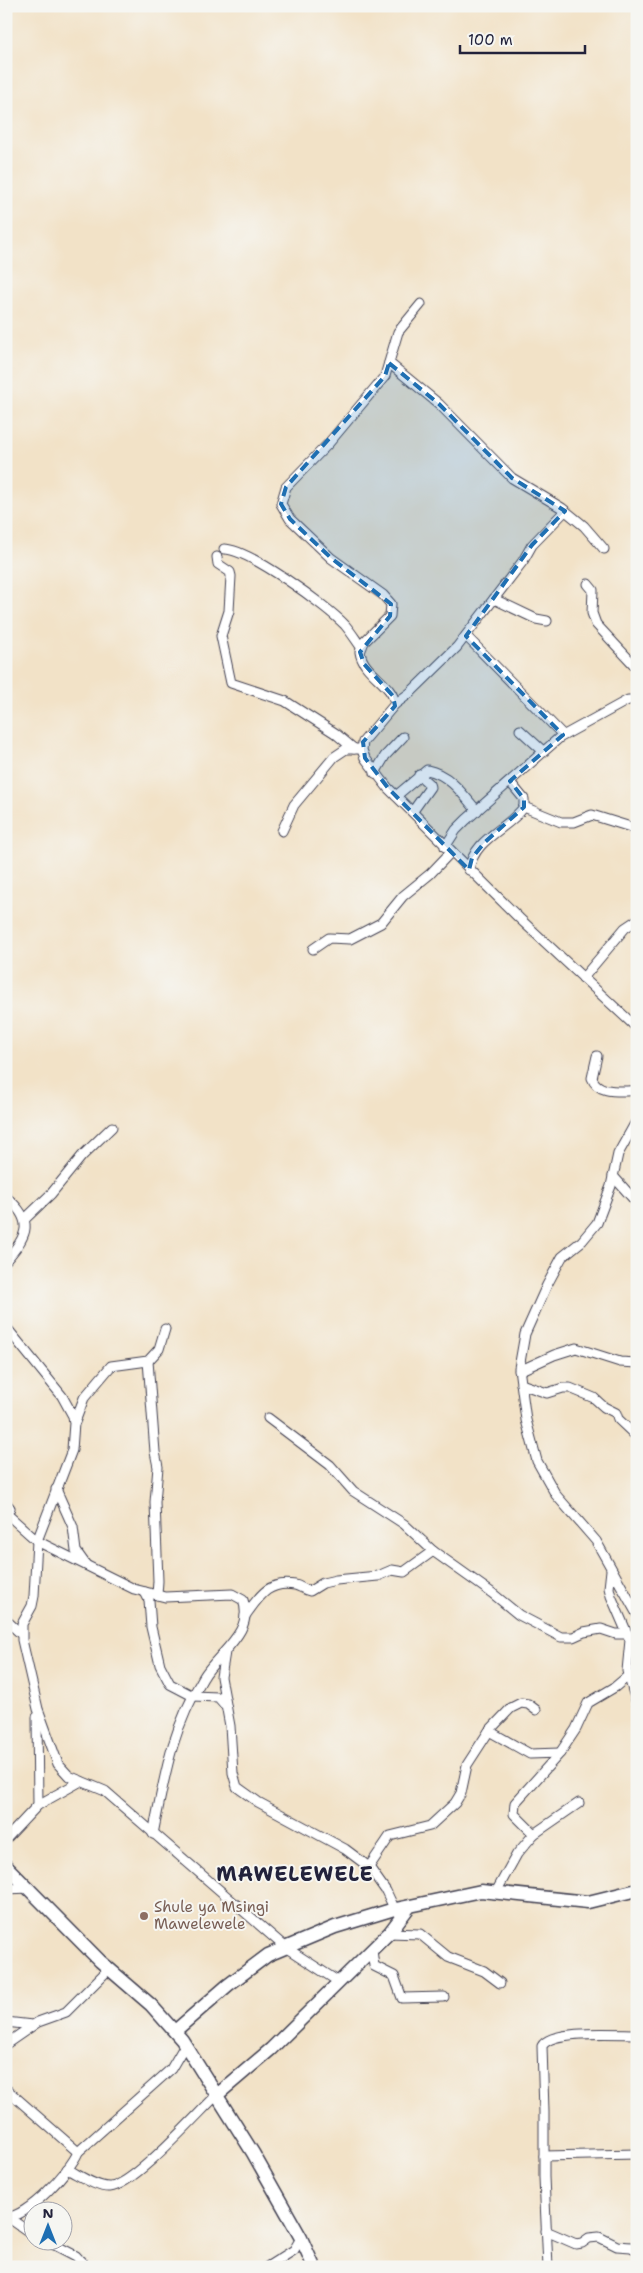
<svg xmlns="http://www.w3.org/2000/svg" width="643" height="2273" viewBox="0 0 643 2273" font-family="'Shantell Sans',sans-serif">
<rect width="100%" height="100%" fill="#f6f6f2"/>
<filter id="ink" filterUnits="userSpaceOnUse"><feTurbulence type="fractalNoise" baseFrequency=".02" numOctaves="2"/><feDisplacementMap in="SourceGraphic" scale="10" xChannelSelector="R" yChannelSelector="G"/><feConvolveMatrix kernelMatrix="1 2 1 2 8 2 1 2 1" color-interpolation-filters="sRGB"/></filter>
<filter id="wash" filterUnits="userSpaceOnUse"><feTurbulence type="fractalNoise" baseFrequency=".0096" numOctaves="4" result="noise"/><feDisplacementMap in="SourceGraphic" scale="20" xChannelSelector="R" yChannelSelector="G"/><feGaussianBlur stdDeviation="1.12" result="paint"/><feColorMatrix in="noise" values="0 0 0 0 0 0 0 0 0 0 0 0 0 0 0 0 0 1.4 0 .05"/><feComposite in="paint" operator="in"/></filter>
<g filter="url(#wash)">
<rect width="100%" height="100%" fill="#f2e2c7"/>
</g>
<g filter="url(#ink)">
<g fill="none" stroke-linecap="round" stroke-linejoin="round">
<g stroke="#413f50" stroke-width="11">
<g id="street">
<path d="M421 304 398 332 385 376 328 444 286 487 281 504 290 519 331 558 383 595 391 604 390 616 364 642 360 652C363 674 393 683 395 704L363 742 362 750 365 758 388 788 519 918 637 1028"/>
<polyline points="389,363 439,404 512,478 562,508 584,526 604,549"/>
<path d="M224 549C249 549 327 606 345 625 351 632 356 640 361 647"/>
<polyline points="217,557 218,564 230,572 231,576 229,611 221,636 231,683 285,701 335,733 354,749"/>
<polyline points="588,584 593,590 592,613 596,624 637,668"/>
<polyline points="494,599 536,619 547,621"/>
<polyline points="466,636 563,735"/>
<polyline points="395,704 410,693 457,647 523,561 532,545 565,511"/>
<polyline points="520,730 543,751"/>
<polyline points="375,773 385,756 403,737"/>
<path d="M396 796 427 770C449 774 463 794 477 811"/>
<polyline points="524,807 561,822 574,822 592,815 637,829"/>
<polyline points="413,811 430,787 429,784 419,775"/>
<polyline points="282,831 294,805 334,757 346,749 358,749"/>
<polyline points="445,847 456,830 466,820 559,738 628,700 637,700"/>
<path d="M469 870C474 838 507 830 524 807V799L510 782"/>
<polyline points="313,949 329,938 350,939 381,923 403,896 430,874 451,852"/>
<polyline points="583,978 625,928 637,920"/>
<path d="M597 1056 592 1078C598 1095 622 1090 637 1091"/>
<polyline points="637,1120 618,1154 611,1186 597,1223 582,1241 562,1257 547,1285 525,1334 519,1368 526,1420 537,1461 556,1495 596,1541 637,1614"/>
<polyline points="613,1176 637,1203"/>
<path d="M6 1197C34 1220 29 1235 6 1260"/>
<polyline points="25,1219 51,1194 82,1156 112,1127"/>
<polyline points="6,1327 62,1396 73,1416 74,1423 72,1450 37,1541 34,1596 32,1606 22,1624 22,1640 38,1709 58,1764 69,1776 105,1791 285,1947 339,1982"/>
<polyline points="148,1361 155,1452 158,1467 155,1502 158,1581 157,1595"/>
<polyline points="519,1371 554,1355 576,1348 620,1362 637,1363"/>
<polyline points="521,1384 547,1393 563,1388 570,1388 594,1398 604,1407 616,1413 618,1419 637,1437"/>
<polyline points="268,1418 330,1465 353,1491 404,1524 433,1551 492,1593 519,1615 561,1637 573,1637 584,1632 601,1629 616,1634 628,1634 637,1641"/>
<polyline points="75,1422 84,1398 111,1366 148,1361 159,1349 165,1329"/>
<polyline points="56,1489 73,1527 76,1551 86,1565"/>
<polyline points="6,1503 10,1508 6,1516"/>
<path d="M7 1514 37 1541 134 1589 165 1597 232 1594 243 1600C255 1633 217 1653 203 1678 171 1731 165 1775 153 1834"/>
<polyline points="611,1570 609,1588 611,1596 630,1640 627,1671 637,1704"/>
<polyline points="145,1592 149,1600 151,1627 160,1665 170,1684 193,1696 218,1697 224,1704"/>
<path d="M245 1616C259 1597 268 1580 295 1585 300 1586 304 1590 310 1591L323 1583 336 1580 378 1576 392 1570 404 1572 433 1551"/>
<polyline points="6,1620 21,1634"/>
<polyline points="225,1652 221,1677 230,1726 233,1773 237,1787 258,1802 345,1849 369,1867 386,1891 395,1910"/>
<polyline points="37,1717 38,1805"/>
<polyline points="489,1731 530,1754 560,1753"/>
<polyline points="534,1834 514,1814 515,1803 560,1753 576,1729 588,1703 615,1687 628,1676"/>
<polyline points="6,1839 38,1805 81,1781"/>
<polyline points="369,1867 390,1836 430,1826 455,1803 461,1793 467,1765 489,1731 511,1708 521,1703 528,1704 536,1710"/>
<polyline points="6,1889 30,1888"/>
<polyline points="496,1892 517,1854 534,1834 579,1803"/>
<polyline points="389,1933 420,1934 448,1957 484,1971 500,1983"/>
<polyline points="372,1950 374,1966 394,1976 402,1998 444,1997"/>
<polyline points="6,2022 32,2025"/>
<polyline points="6,2044 38,2022 66,2012 110,1968"/>
<polyline points="6,2089 78,2152"/>
<polyline points="544,2156 637,2154"/>
<path d="M67 2169C79 2175 97 2188 110 2187 134 2185 197 2114 217 2095"/>
<path d="M6 2217C26 2219 71 2170 78 2152L171 2069 185 2045"/>
<polyline points="9,2218 32,2234"/>
<polyline points="546,2231 576,2244 582,2243 589,2238 599,2237 617,2246 631,2247 637,2250"/>
<polyline points="45,2240 76,2256 86,2267"/>
<polyline points="267,2267 294,2250 301,2238"/>
<path d="M548 2267 544 2177V2112L542 2046C551 2029 617 2034 637 2034"/>
</g>
</g>
<g stroke="#413f50" stroke-width="15">
<g id="secondary">
<polyline points="6,1866 100,1961 151,2005 182,2040 253,2153 301,2238 314,2267"/>
<polyline points="175,2031 228,1985 268,1955 335,1927 391,1910 481,1891 588,1902 637,1890"/>
<polyline points="217,2095 271,2049 390,1932 409,1907"/>
</g>
</g>
<use href="#street" stroke="#fff" stroke-width="9"/>
<use href="#secondary" stroke="#fff" stroke-width="12"/>
</g>
</g>
<path fill="#1f6fb2" fill-opacity="0.2" stroke="#1f6fb2" stroke-width="4" stroke-dasharray="10 6" stroke-linejoin="round" d="M389 363 439 404 512 478 565 511 532 545 466 636 563 735 510 781 524 799V807L484 843 472 858 469 870 388 788 365 758 363 742 395 706 393 696 364 664 360 652 390 616 391 604 331 558 290 519 281 504 286 487 385 376Z"/>
<circle fill="#8d6e63" stroke="#f6f6f2" stroke-width="2" cx="144" cy="1916" r="5"/>
<g text-anchor="middle" stroke-width="4" stroke-linejoin="round" paint-order="stroke">
<g font-size="15" fill="#785e54" stroke="#f6f6f2" text-anchor="start">
<text x="154" y="1912">Shule ya Msingi<tspan x="154" dy="17">Mawelewele</tspan></text>
</g>
<g font-size="20" font-weight="bold" letter-spacing="1" fill="#22223b" stroke="#f6f6f2">
<text x="295" y="1881">MAWELEWELE</text>
</g>
</g>
<rect width="643" height="2273" fill="none" stroke="#f6f6f2" stroke-width="25"/>
<g transform="translate(48 2226)"><circle r="24" fill="#f6f6f2" stroke="#a1a1a9"/>
<path d="M0-4L9 19L0 12L-9 19Z" fill="#1f6fb2"/>
<text y="-8" font-size="14" font-weight="bold" text-anchor="middle" fill="#22223b">N</text>
</g>
<path d="M460 45v8h125v-8" fill="none" stroke="#22223b" stroke-width="2.5"/>
<text x="468" y="45" font-size="15" fill="#22223b" stroke="#f6f6f2" stroke-width="4" paint-order="stroke">100 m</text>
</svg>
